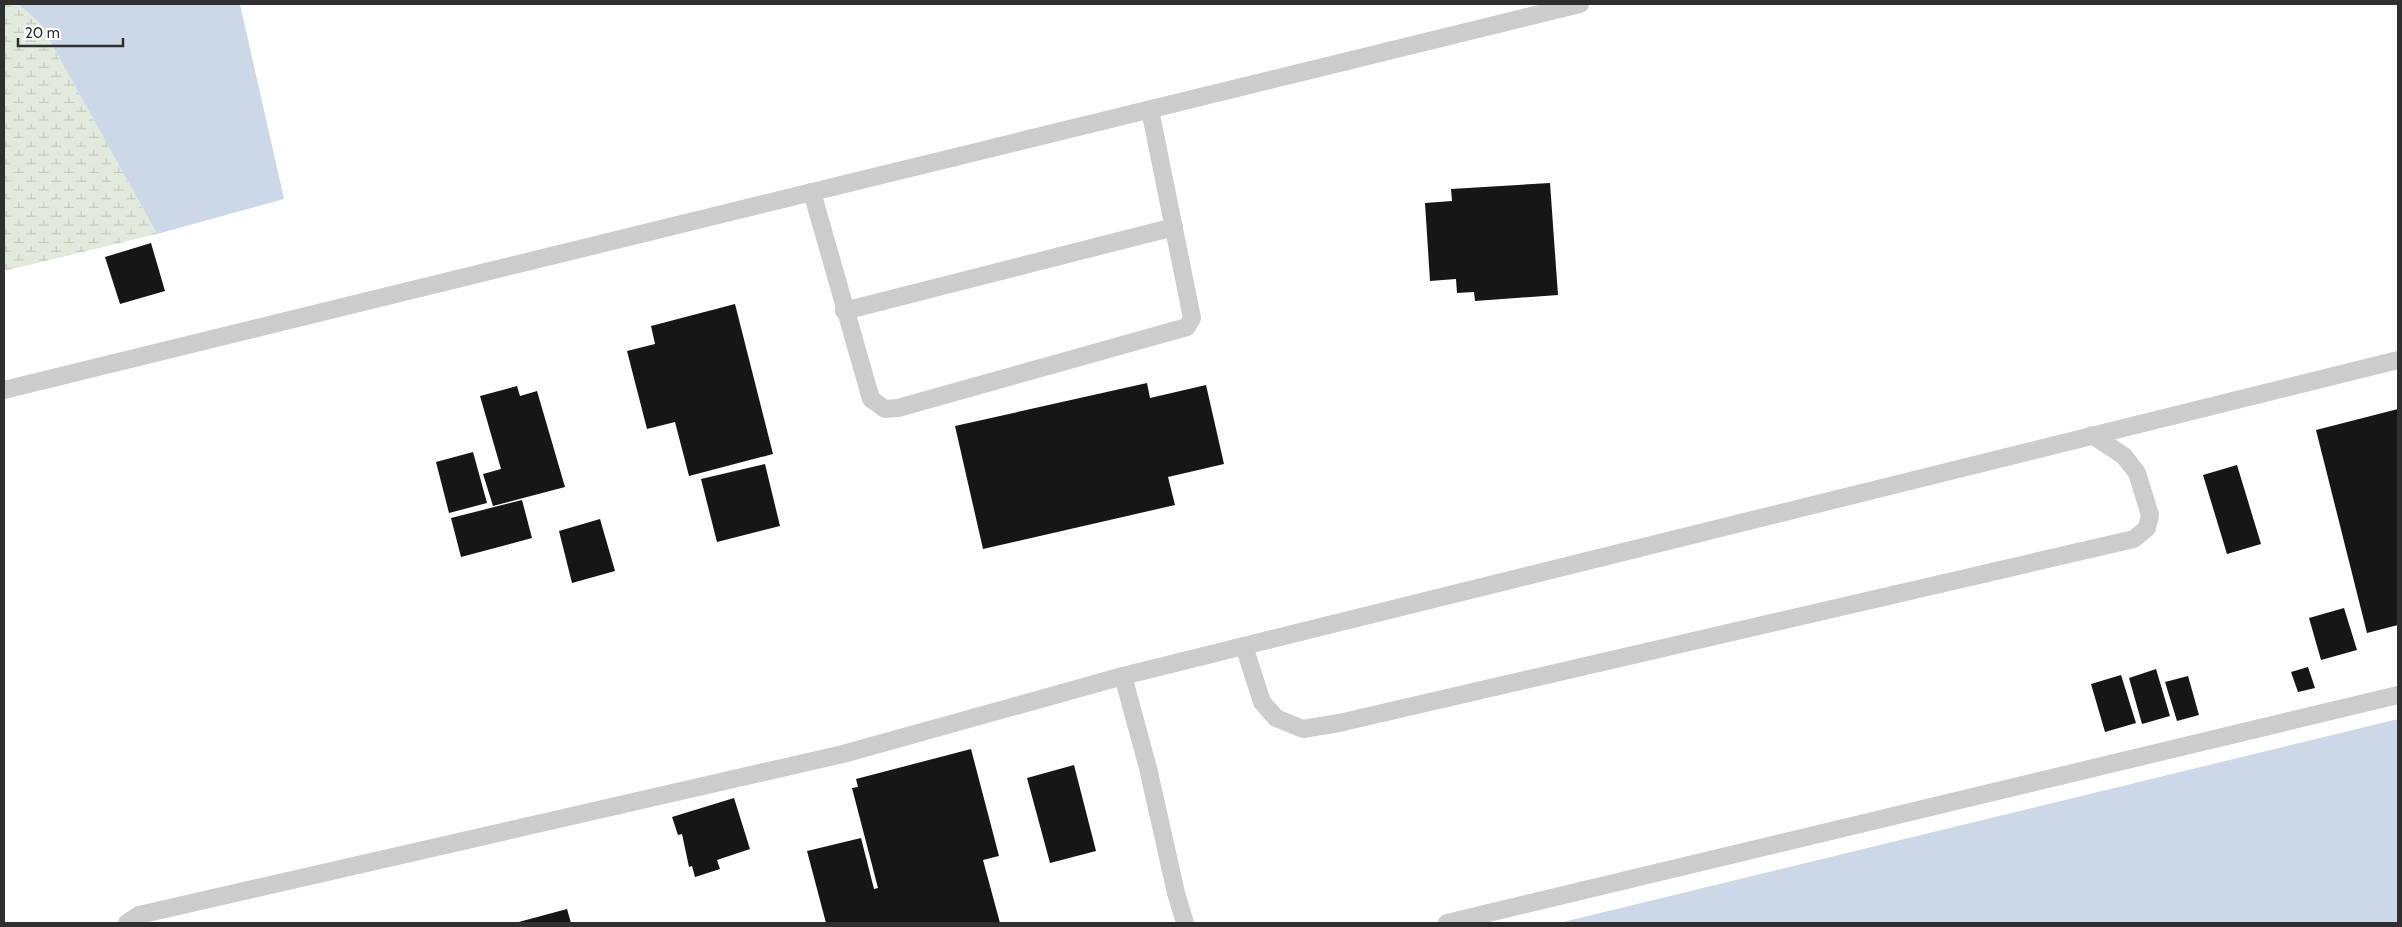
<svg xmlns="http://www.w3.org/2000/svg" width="2402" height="927" viewBox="0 0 2402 927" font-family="Cabin,sans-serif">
<defs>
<pattern id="wetland-marsh" width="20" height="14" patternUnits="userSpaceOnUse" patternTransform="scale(1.25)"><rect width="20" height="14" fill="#e2eade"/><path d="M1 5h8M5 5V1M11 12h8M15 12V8" fill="none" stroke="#c2c9bf"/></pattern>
</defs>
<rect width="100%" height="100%" fill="#fff"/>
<polygon fill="url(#wetland-marsh)" points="4,4 18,4 40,23 157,234 4,271"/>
<g fill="#ccd8e8">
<polygon points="18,4 240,4 284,199 157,234 40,23"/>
<polygon points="2398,719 2398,923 1559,923"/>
</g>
<g fill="#161616">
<polygon points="1550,183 1558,295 1475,301 1474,292 1457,293 1456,279 1430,281 1425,203 1452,201 1451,189"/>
<polygon points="151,243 165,291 120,304 105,257"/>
<polygon points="735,304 773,454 689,476 675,422 647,429 627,351 655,344 651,326"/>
<polygon points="1147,383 1150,398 1206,385 1224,464 1168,477 1175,505 983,549 955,426"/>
<polygon points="517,386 520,396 537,391 565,487 493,506 483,474 501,469 480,396"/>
<polygon points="2398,409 2398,625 2367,633 2316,430"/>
<polygon points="473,452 487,503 449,513 436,462"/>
<polygon points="765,464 780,526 717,542 701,479"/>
<polygon points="2237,465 2261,544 2227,554 2203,475"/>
<polygon points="522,500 532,538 461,557 451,518"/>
<polygon points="600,519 615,571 572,583 559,531"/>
<polygon points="2344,608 2357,650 2321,660 2309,618"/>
<polygon points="2308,667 2315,688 2298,692 2291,672"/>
<polygon points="2156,669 2170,716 2142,724 2129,678"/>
<polygon points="2121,675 2136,723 2105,732 2091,684"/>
<polygon points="2188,676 2199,715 2177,721 2165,682"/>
<polygon points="971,749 999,856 983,860 1000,923 826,923 807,851 861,838 874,889 878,888 852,788 858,787 856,779"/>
<polygon points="1074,765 1096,851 1050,863 1027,778"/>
<polygon points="734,798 750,849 717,860 720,869 695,877 692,866 689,867 682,834 678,835 672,817"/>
<polygon points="567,909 571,923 515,923"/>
</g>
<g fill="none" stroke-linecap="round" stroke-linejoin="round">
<g stroke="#ccc" stroke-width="18">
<polyline points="812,192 871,399 885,409 898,408 1187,327 1192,318 1150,110"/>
<polyline points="844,311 1174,227"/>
<polyline points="4,390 1580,4"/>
<polyline points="1244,646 1262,702 1276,718 1303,729 1339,723 2134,539 2147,528 2150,515 2137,473 2124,456 2092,435"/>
<polyline points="1123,676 1148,768 1176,893 1185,923"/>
<polyline points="127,923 139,915 843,754 1123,676 2398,360"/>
<polyline points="1447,923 2398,695"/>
</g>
</g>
<rect width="2402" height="927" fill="none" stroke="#2f2f2f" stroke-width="10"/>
<path d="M18 38v8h105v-8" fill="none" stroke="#2f2f2f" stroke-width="2.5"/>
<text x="25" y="38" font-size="15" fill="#2f2f2f" stroke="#ffffff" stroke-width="4" paint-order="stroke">20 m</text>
</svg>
